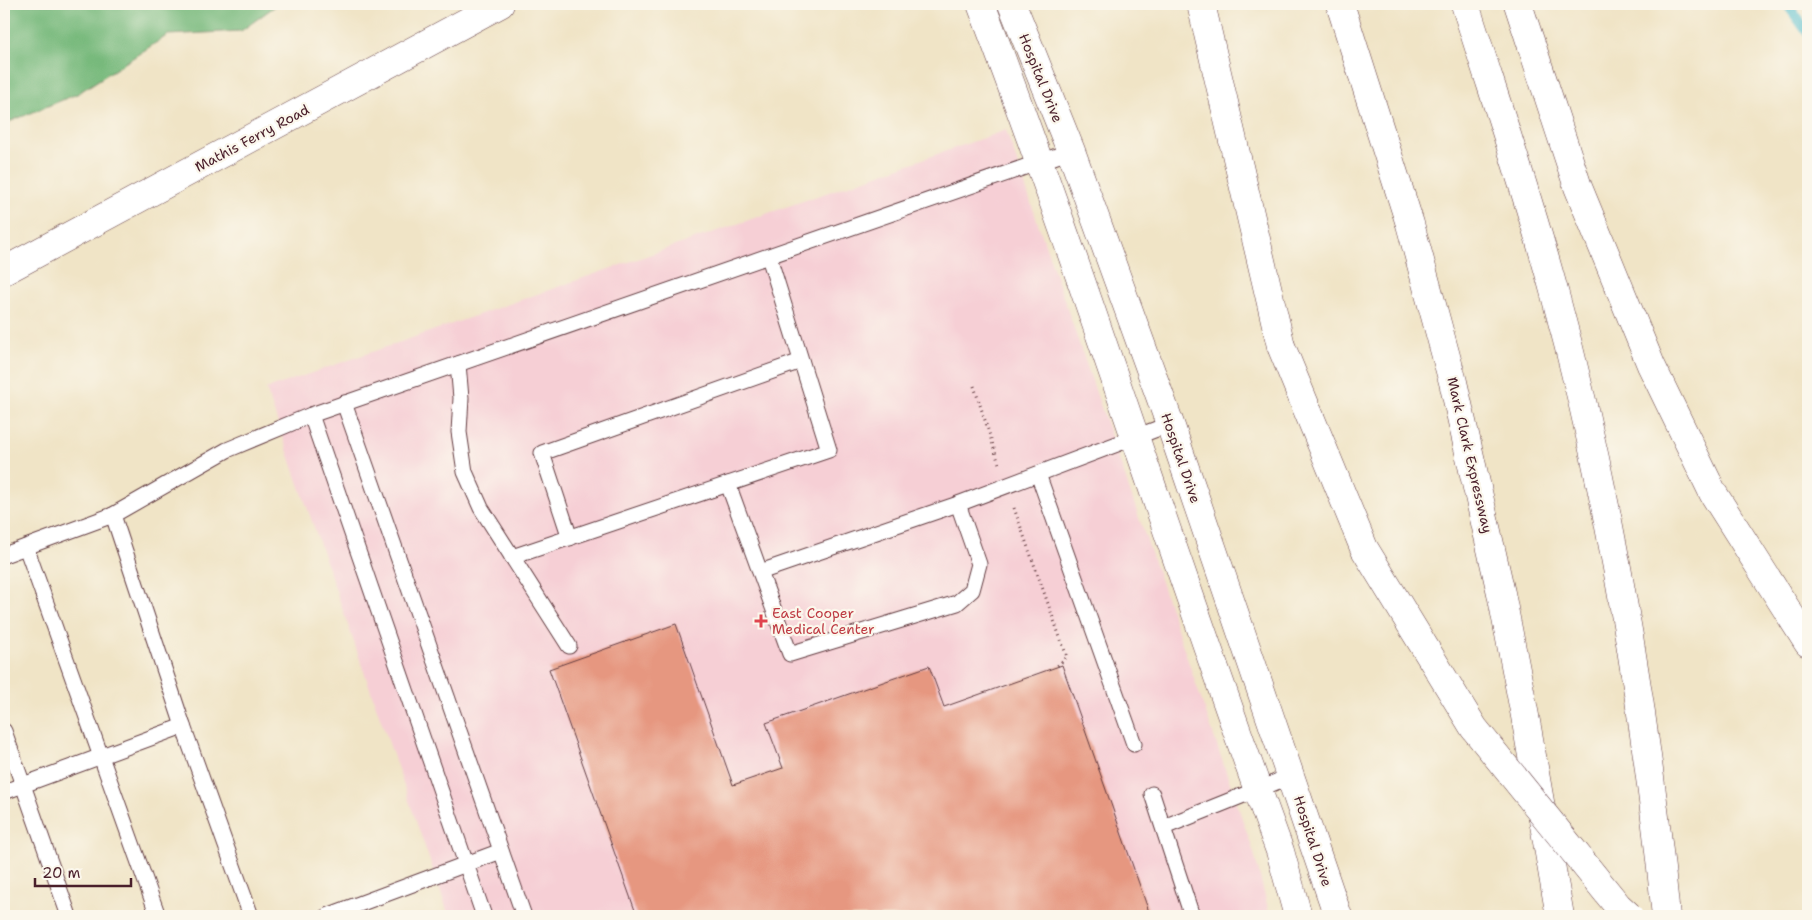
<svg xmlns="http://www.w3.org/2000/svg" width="1812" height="920" viewBox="0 0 1812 920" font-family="'Shantell Sans',sans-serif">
<rect width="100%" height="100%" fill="#fbf7ec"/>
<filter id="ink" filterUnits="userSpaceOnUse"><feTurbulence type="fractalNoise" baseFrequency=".02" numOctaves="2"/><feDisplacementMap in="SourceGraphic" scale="10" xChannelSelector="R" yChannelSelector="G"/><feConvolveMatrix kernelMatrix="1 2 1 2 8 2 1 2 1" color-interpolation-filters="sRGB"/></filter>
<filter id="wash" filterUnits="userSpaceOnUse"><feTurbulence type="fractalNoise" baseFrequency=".0096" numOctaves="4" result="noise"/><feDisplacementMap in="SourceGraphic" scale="20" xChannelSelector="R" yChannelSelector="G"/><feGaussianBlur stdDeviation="1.12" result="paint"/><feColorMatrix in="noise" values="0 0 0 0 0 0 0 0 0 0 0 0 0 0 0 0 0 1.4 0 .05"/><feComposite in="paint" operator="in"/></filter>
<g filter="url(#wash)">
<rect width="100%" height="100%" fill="#f0e4c6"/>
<polygon fill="#f6cfd5" points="1006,130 1254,853 1270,916 449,916 266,389"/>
<polygon fill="#77b97c" stroke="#606c54" points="4,4 278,4 241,31 168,35 77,94 4,124"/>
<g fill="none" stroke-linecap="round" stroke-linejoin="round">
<polyline stroke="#4fbbcb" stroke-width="10" points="1787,4 1808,33"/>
</g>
<g id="blocks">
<polygon fill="#e69780" points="676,624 733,785 783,768 766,723 929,666 944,707 1062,665 1148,909 1144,916 637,916 549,669"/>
</g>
</g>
<g filter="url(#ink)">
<use href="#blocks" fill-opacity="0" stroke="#633d42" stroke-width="1"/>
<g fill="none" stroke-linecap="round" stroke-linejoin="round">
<g stroke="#633d42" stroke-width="17">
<g id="lane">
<polyline points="458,364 461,398 459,432 465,472 481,508 569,646"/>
<polyline points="344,403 524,916"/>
<polyline points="311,415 484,916"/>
<polyline points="1038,474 1134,744"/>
<polyline points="728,484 790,654 957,603 972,590 979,564 958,504"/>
<polyline points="113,515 227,450 311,415 1071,151"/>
<polyline points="570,538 542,453 801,361"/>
<polyline points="26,547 158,916"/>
<polyline points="4,555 113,515 183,726 251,916"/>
<polyline points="512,557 829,450 769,257"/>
<polyline points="760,572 958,504 1170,424"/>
<polyline points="4,731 69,916"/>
<polyline points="4,792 183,726"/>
<polyline points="1152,794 1192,916"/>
<polyline points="1164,827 1291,776"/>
<polyline points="327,916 501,851"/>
</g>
</g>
<g stroke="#633d42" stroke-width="29">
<g id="secondary">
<path d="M981 4C1087 284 1177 570 1280 851L1298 916"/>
<polyline points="1012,4 1071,151 1170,424 1338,916"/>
<polyline points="4,271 500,4"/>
</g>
</g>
<g stroke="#633d42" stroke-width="29">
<g id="highway">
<polyline points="1201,4 1281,346"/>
<polyline points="1340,4 1410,224 1453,382 1501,593 1525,716 1560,916"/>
<path d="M1465 4C1495 99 1528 195 1554 291 1610 495 1645 707 1666 916"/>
<polyline points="1518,4 1578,187 1651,365 1713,493 1808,643"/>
</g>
</g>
<g stroke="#633d42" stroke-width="3" stroke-dasharray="1 4" stroke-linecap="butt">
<polyline points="974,386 999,464"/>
<polyline points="1014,508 1067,657 1056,667"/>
</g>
<use href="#lane" stroke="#fff" stroke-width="15"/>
<use href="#secondary" stroke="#fff" stroke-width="28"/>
<use href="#highway" stroke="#fff" stroke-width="28"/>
<g stroke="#633d42" stroke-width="29" stroke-linecap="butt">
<polyline id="highway-bridge" points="1281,346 1364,548 1474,728 1618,906 1629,916"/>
</g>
<use href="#highway-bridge" stroke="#fff" stroke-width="28"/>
</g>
</g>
<path fill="#e0444e" stroke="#fbf7ec" stroke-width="2" d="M758.5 613.5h5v5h5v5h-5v5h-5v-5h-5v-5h5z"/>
<g text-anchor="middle" stroke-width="4.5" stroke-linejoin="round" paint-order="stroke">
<g font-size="14" fill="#4a1f2b" stroke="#fbf7ec">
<text transform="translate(1041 78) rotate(68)" y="5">Hospital Drive</text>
<text transform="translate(252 138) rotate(-28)" y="5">Mathis Ferry Road</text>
<text transform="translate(1470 455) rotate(77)" y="5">Mark Clark Expressway</text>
<text transform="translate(1181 458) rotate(71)" y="5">Hospital Drive</text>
<text transform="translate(1313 841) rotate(72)" y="5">Hospital Drive</text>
</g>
<g font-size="14" fill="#be3a42" stroke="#fbf7ec" text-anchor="start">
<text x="772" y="618">East Cooper<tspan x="772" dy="16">Medical Center</tspan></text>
</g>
</g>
<rect width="1812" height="920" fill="none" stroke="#fbf7ec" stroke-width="20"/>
<path d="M35 878v8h96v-8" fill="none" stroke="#4a1f2b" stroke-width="2.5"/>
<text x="42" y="878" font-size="15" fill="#4a1f2b" stroke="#fbf7ec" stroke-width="4" paint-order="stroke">20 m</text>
</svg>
